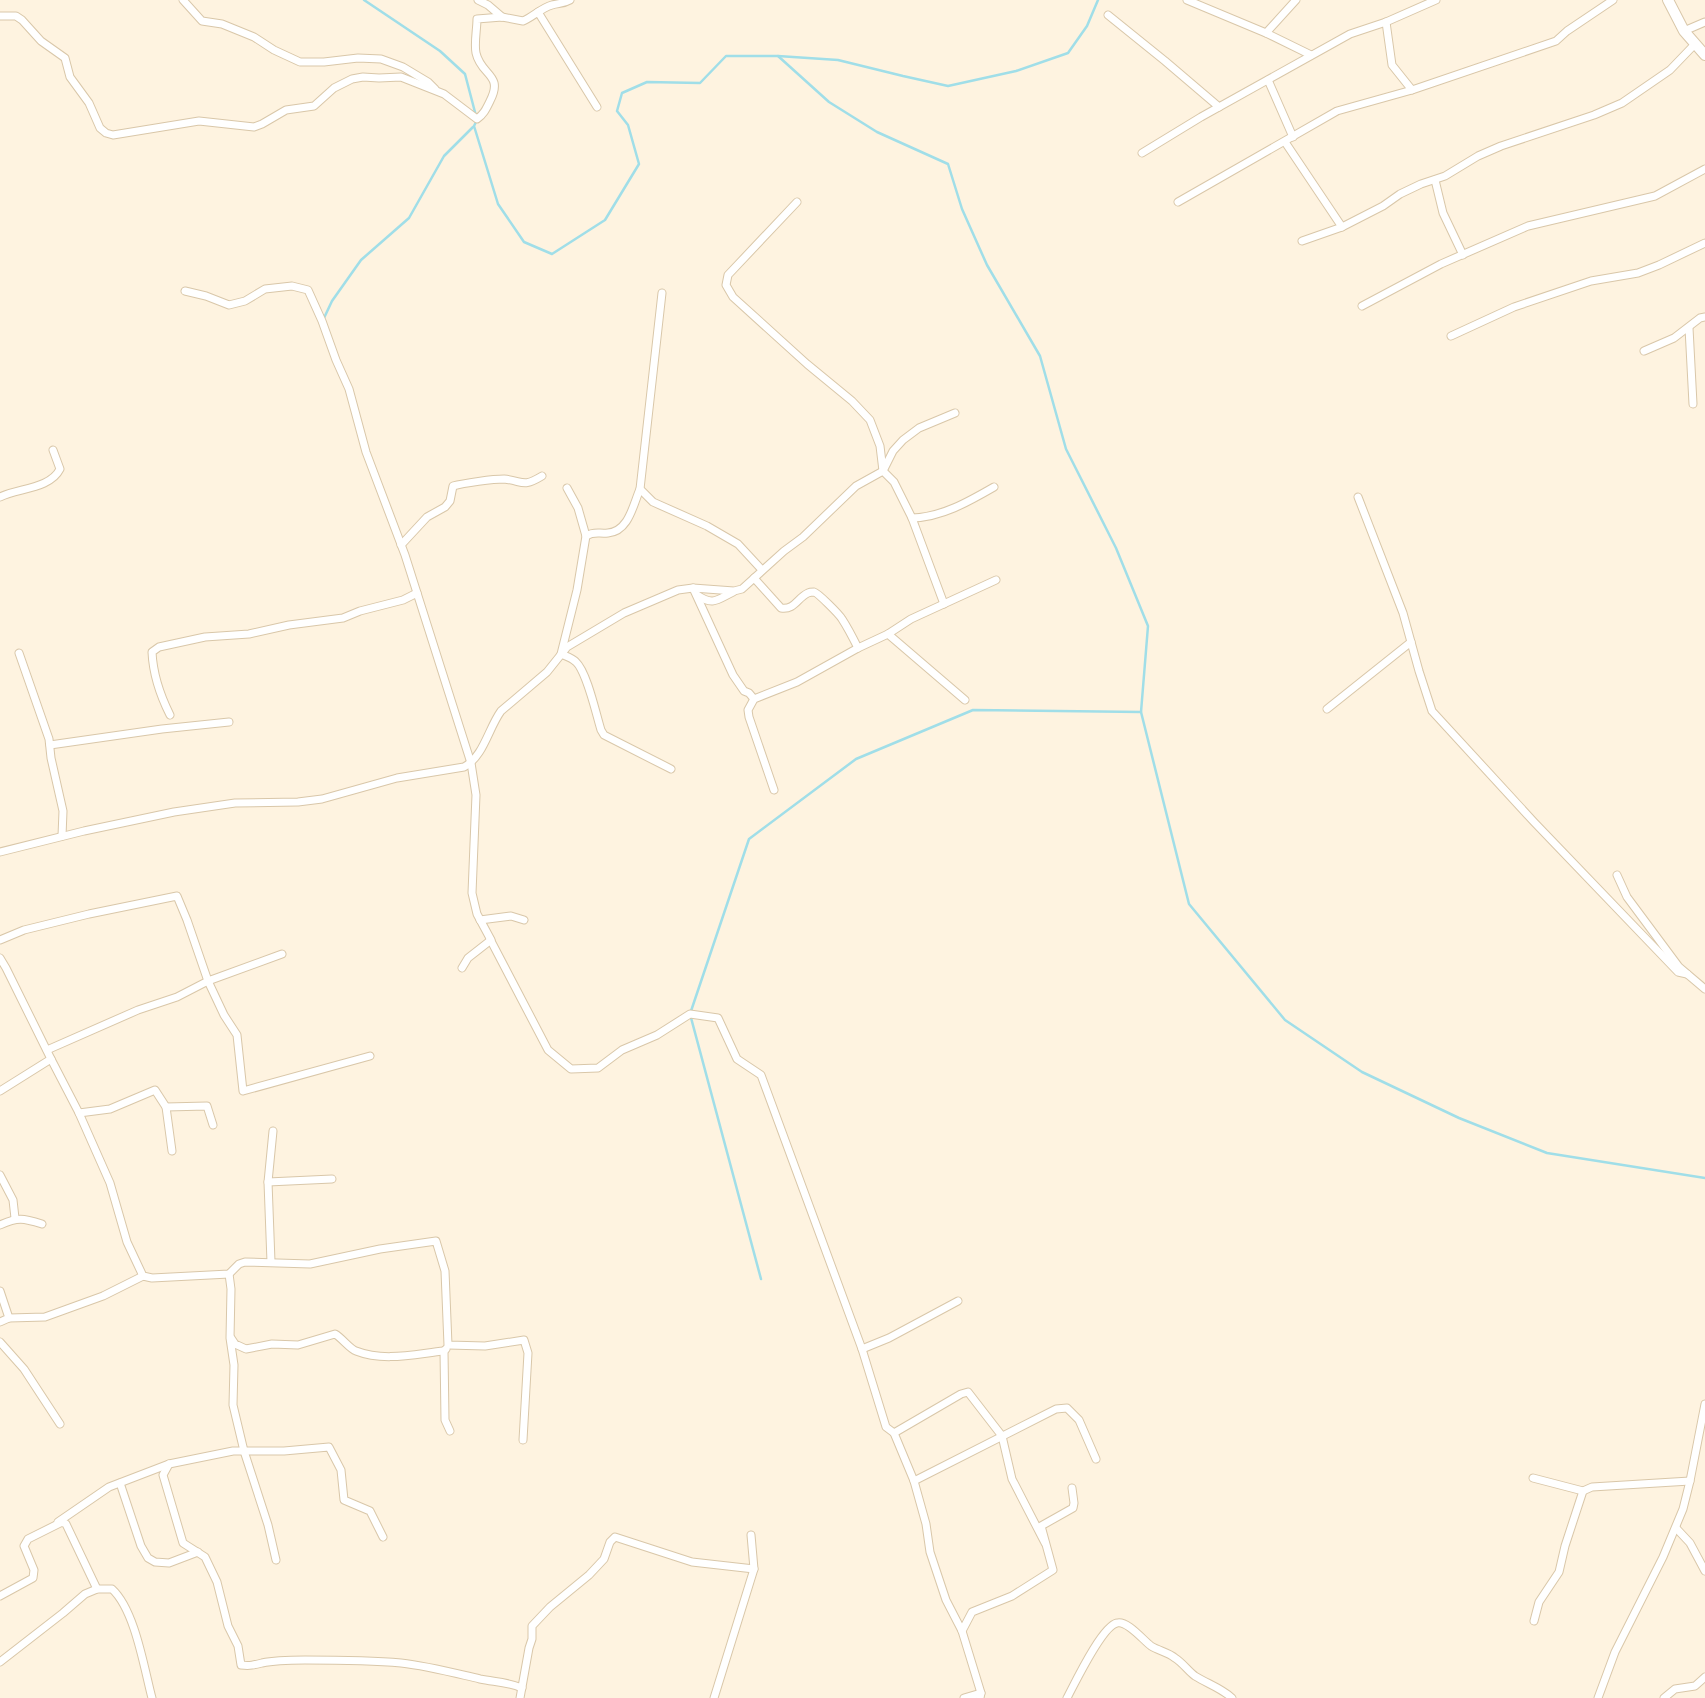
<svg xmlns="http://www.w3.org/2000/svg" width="1705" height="1698" viewBox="0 0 1705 1698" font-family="'Source Serif 4',serif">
<rect width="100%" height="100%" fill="#fef3e0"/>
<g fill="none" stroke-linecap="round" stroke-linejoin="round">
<g stroke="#a0dee8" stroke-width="2.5">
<polyline points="364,0 440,51 465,74 476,116"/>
<polyline points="778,56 829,102 877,132 948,164 962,209 987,265 1040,356 1066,449 1116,548 1148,626 1141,712 1189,904 1285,1020 1362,1072 1459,1118 1547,1153 1705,1178"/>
<polyline points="476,122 474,126 498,204 524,242 552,254 605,220 639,164 628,125 617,111 622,93 647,82 700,83 726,56 778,56 838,60 903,76 948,86 1016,71 1068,53 1087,26 1098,0"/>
<polyline points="324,318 332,301 361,260 409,218 444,156 473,127"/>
<polyline points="761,1279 690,1014 749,839 856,759 973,710 1141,712"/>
</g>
<g stroke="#d9c7a9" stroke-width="9">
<g id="street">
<polyline points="183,0 202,21 222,24 254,37 274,50 300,62 324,62 358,58 381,59 403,67 428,82 435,89"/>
<polyline points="478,0 488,5 502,17"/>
<polyline points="1187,0 1266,33 1311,55"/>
<polyline points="538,12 597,107"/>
<polyline points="1108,15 1165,61 1219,107"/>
<path d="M0 16H16L22 20 41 41 65 58 70 77 89 103 100 128 106 133 113 135 199 121 254 127 262 124 286 110 314 106 334 88 352 79 363 77 379 78 401 77 406 79 444 94 477 119C484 114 486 109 490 101 504 74 481 76 476 53 474 43 477 29 477 19L502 17 523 21C533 17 541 8 552 5 559 3 563 4 570 0"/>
<polyline points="1386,22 1392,65 1412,90 1556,41 1567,31 1613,0"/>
<polyline points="1684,31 1705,22"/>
<polyline points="1266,33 1296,0"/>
<polyline points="1268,80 1293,137"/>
<polyline points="1285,142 1342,227"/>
<polyline points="1142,153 1201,117 1350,34 1386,22 1436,0"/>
<polyline points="1435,180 1443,213 1463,255"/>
<polyline points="797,202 728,275 726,285 733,297 807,364 852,401 870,420 880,446 883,471 894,482 912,518 944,604"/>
<polyline points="1178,202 1337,111 1412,90"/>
<polyline points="1302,241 1342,227 1383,206 1400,194 1421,184 1445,176 1478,156 1501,146 1594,115 1622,103 1670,70 1695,44"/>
<polyline points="185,291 206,296 229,305 245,301 265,289 292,286 308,290 322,321 336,360 349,389 366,452 405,555 471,763 476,795 472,893 477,914 491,940 468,958 462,968"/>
<polyline points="662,293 640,489 653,502 707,526 738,544 762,570"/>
<polyline points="1362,306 1441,264 1528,226 1655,196 1705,169"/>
<polyline points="1689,328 1693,404"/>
<polyline points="1451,336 1514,307 1591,281 1638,273 1659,265 1705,243"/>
<polyline points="1644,351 1674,338 1700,318 1705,317"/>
<path d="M567 488 578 508 586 536 577 590 561 654C566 656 572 658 576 662 587 672 596 714 601 730L604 735 671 769"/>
<path d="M0 497C18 488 50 489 60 469L53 450"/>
<polyline points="1358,497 1403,613 1419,671 1432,711 1534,822 1678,972 1687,974"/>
<path d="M912 518C942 517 968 502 994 487"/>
<path d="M586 536C594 531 599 534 608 533 629 531 633 505 640 489"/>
<path d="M401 545 427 517 445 507 450 501 453 486C464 483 493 479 504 479 524 481 522 488 542 476"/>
<path d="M754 578 781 608C795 610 797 598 808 593 810 592 812 592 814 592 818 593 839 614 842 619 848 628 853 638 858 648"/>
<polyline points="693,588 733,675 744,691 749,693 754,699"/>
<path d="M697 595C713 606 717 600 733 592"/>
<polyline points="888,634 965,700"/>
<polyline points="19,653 49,739 51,758 63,811 62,836"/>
<polyline points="1327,709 1411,642"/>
<path d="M170 715C160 695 153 674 152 652L159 647 205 637 249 634 289 625 343 618 360 611 403 600 417 593"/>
<polyline points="50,745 162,729 229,722"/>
<polyline points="774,790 749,717 748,710 754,699 797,682 858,648 888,634 911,619 996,580"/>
<path d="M0 852 84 831 174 812 235 803 298 802 322 799 397 778 464 767C484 756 488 729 501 711L547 672 567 647 624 613 678 590 693 588 734 591 742 589 784 551 803 537 856 486 883 471 893 451 903 440 919 428 955 413"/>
<polyline points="1617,875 1627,897 1679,967 1705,989"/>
<polyline points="480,920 511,916 524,920"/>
<polyline points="490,939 548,1050 571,1069 598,1068 622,1050 657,1035 690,1014 718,1018 737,1059 761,1075 862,1349 886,1427 894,1433 914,1481 926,1524 930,1552 946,1600 962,1631 981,1693 980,1698"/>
<polyline points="0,940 24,930 89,914 177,896 187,920 208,981 282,954"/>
<polyline points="0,958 6,968 51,1059 79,1113 110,1183 127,1242 143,1276 152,1278 229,1274 239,1264 245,1262 310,1264 380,1249 436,1241 445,1271 448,1345 485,1346 524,1340 528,1353 523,1440"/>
<polyline points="47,1050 138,1010 177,997 208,981 224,1015 237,1035 243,1091 370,1056"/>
<polyline points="0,1091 51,1059"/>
<polyline points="166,1107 207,1106 213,1125"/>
<polyline points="79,1113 110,1109 155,1090 166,1107 172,1151"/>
<polyline points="0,1175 13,1200 15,1218"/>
<polyline points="268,1182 332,1179"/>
<path d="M0 1225C18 1217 23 1218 42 1224"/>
<polyline points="271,1262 268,1182 273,1131"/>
<polyline points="229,1274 231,1289 230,1338 234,1365 233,1405 244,1451 268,1525 276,1560"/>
<polyline points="0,1291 9,1318 0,1322"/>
<polyline points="9,1318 45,1317 103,1296 143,1276"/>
<path d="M231 1338 235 1344 246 1349 272 1344 298 1345 335 1334C342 1338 350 1349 356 1351 384 1362 415 1354 444 1351"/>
<polyline points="0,1342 24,1369 60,1424"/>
<polyline points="446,1349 444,1351 445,1420 450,1431"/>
<polyline points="862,1349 889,1338 958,1301"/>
<polyline points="894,1433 961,1394 968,1392 1002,1436 1012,1479 1045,1543"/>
<path d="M169 1464 163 1475 183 1543 205 1557 217 1582 228 1626 238 1646 241 1665C250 1666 254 1665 262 1663 276 1660 291 1660 305 1660 337 1660 369 1660 401 1663 428 1666 454 1673 480 1679 495 1682 508 1682 522 1688"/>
<polyline points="1533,1478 1583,1491"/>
<polyline points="914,1481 1056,1409 1067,1408 1079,1420 1096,1459"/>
<polyline points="120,1483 141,1546 148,1558 155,1562 169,1563 198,1552"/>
<polyline points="58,1522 109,1487 169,1464 233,1451 284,1451 329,1447 341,1470 344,1500 370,1511 383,1537"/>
<polyline points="1676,1528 1690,1543 1705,1571"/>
<polyline points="0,1596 33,1578 34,1570 24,1546 28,1539 62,1522 66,1524 97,1589"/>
<polyline points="1534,1621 1539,1602 1559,1572 1565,1546 1583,1491 1592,1487 1690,1481"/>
<polyline points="962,1631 972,1612 1012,1596 1053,1570 1041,1526 1073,1508 1074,1503 1072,1488"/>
<path d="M0 1662 63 1613 85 1594 97 1589H112C135 1610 144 1668 152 1698"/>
<polyline points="520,1698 529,1648 532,1639 532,1626 550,1607 589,1575 604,1559 610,1542 615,1537 692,1562 754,1569"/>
<polyline points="714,1698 754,1569 751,1535"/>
<polyline points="964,1698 981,1693"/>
<path d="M1067 1698C1075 1683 1102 1626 1117 1623 1127 1620 1143 1640 1151 1646 1159 1651 1168 1652 1175 1658 1183 1663 1188 1671 1195 1676 1208 1684 1221 1688 1232 1698"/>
<polyline points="1598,1698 1615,1652 1663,1557 1683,1509 1690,1481 1705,1404"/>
<polyline points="1664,1698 1675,1689 1695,1686 1705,1677"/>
</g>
</g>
<g stroke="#d9c7a9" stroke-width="12">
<polyline id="secondary" points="1668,0 1684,31 1705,55"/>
</g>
<use href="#street" stroke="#fff" stroke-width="7"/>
<use href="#secondary" stroke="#fff" stroke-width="10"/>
</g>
</svg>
